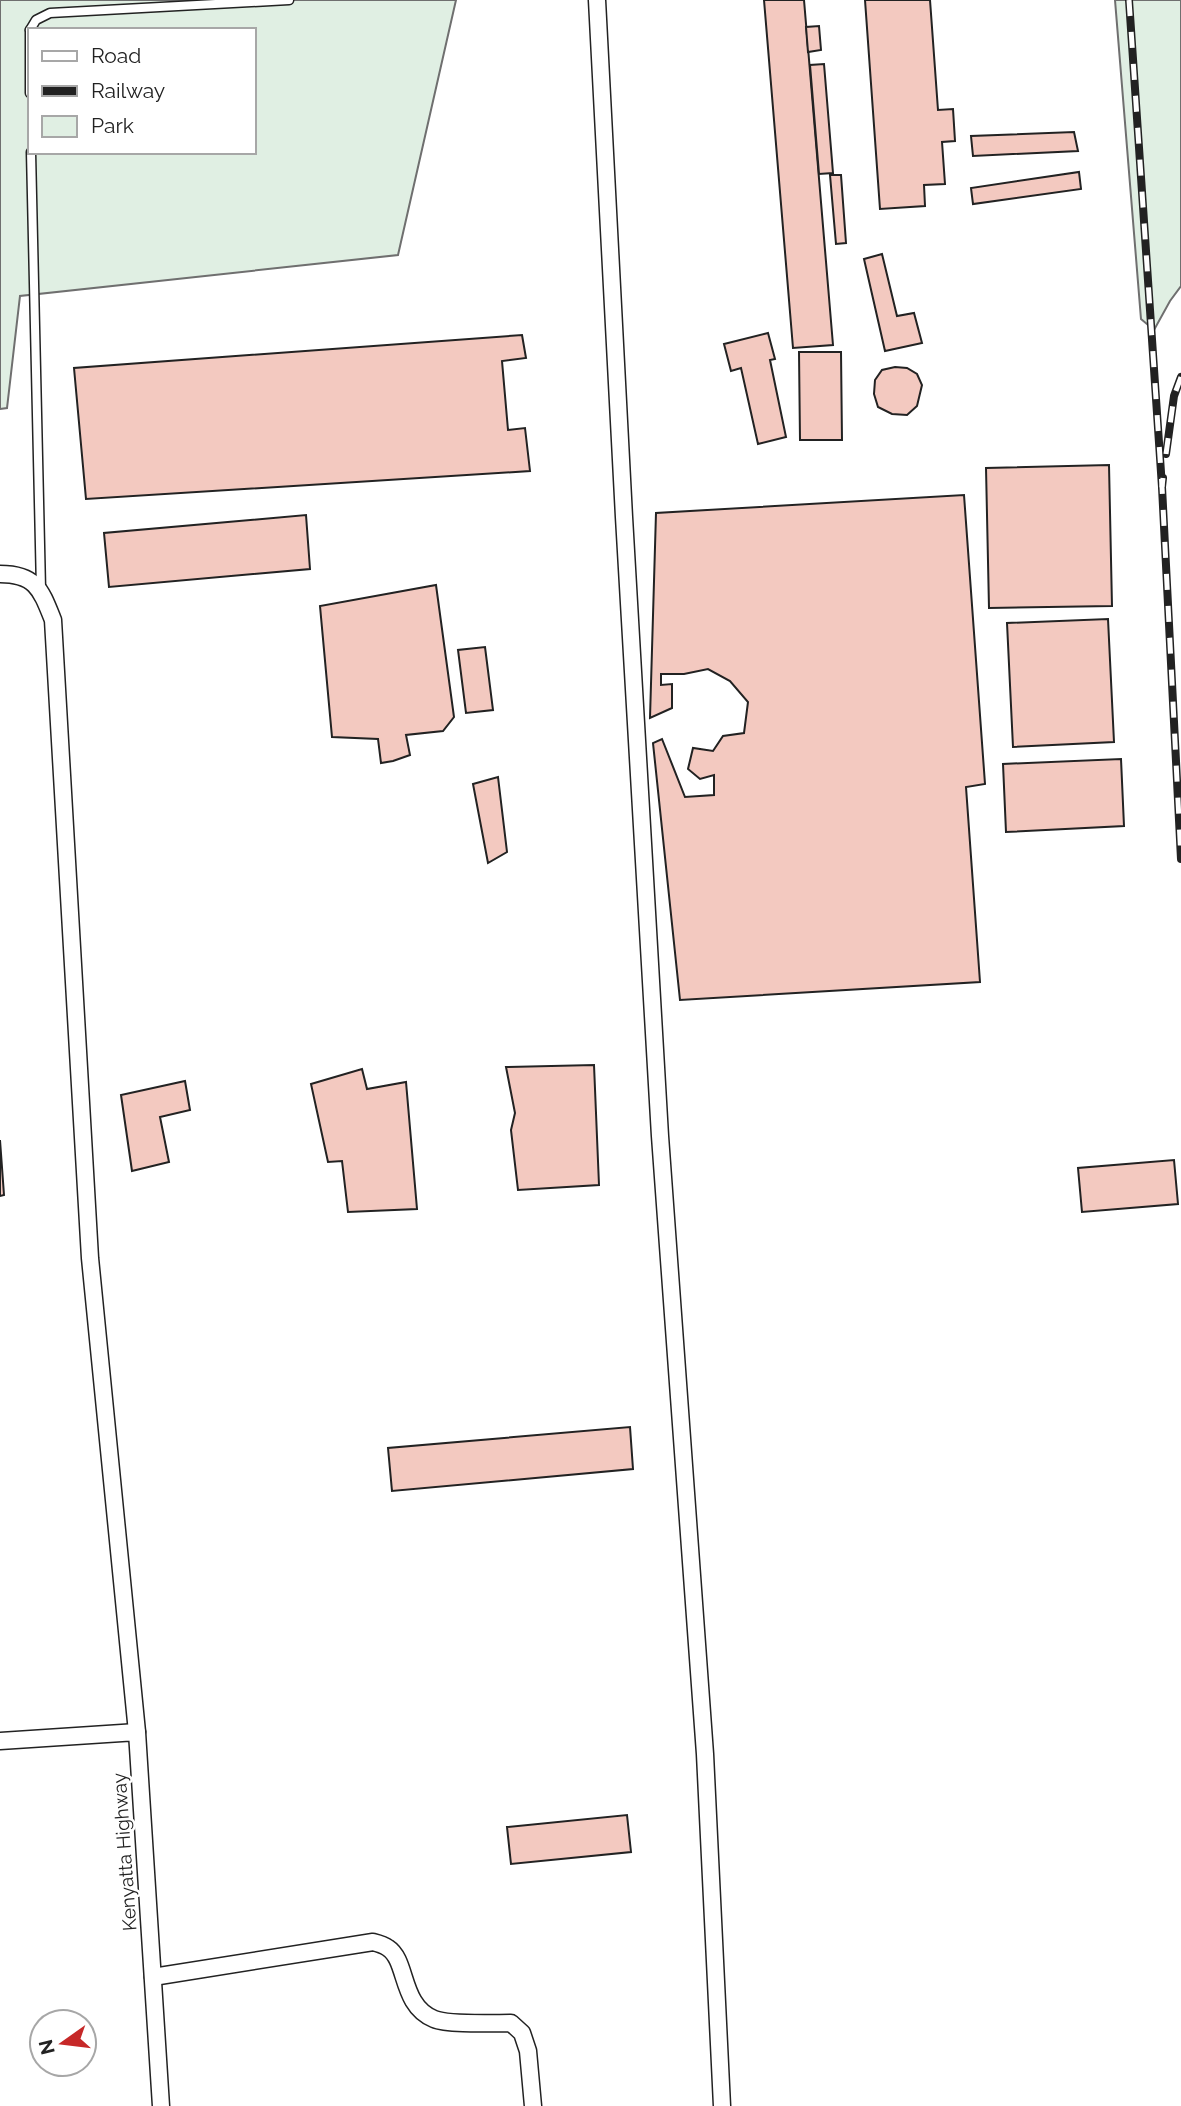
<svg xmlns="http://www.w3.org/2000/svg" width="1181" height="2106" viewBox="0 0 1181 2106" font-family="Raleway,sans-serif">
<rect width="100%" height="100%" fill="#fff"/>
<g fill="#e0efe3" stroke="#6f6f6f" stroke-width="2" fill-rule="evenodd">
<path d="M0 0H456L398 255 20 296 7 408 0 409ZM30 30H254V152H30Z"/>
<polygon points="1115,0 1181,0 1181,286 1170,301 1154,330 1141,319"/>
</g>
<g fill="#f3c9c0" stroke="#222" stroke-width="2">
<polygon points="764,0 804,0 833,345 793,348"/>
<polygon points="865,0 930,0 938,110 953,109 955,141 942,142 945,184 924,185 925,206 880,209"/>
<polygon points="819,26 821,50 808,52 806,27"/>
<polygon points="824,64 833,173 819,174 810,65"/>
<polygon points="1074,132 1078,151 973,156 971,136"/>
<polygon points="1079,172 1081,189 973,204 971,188"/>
<polygon points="830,175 841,175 846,243 836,244"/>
<polygon points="882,254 897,316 914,313 922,343 885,351 864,259"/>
<polygon points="768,333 775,359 770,360 786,437 758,444 741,368 731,371 724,344"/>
<polygon points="522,335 526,358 502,361 508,430 525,428 530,471 86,499 74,368"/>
<polygon points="799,352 841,352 842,440 800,440"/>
<polygon points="895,367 907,368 917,374 922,385 917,406 907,415 892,414 878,407 874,394 875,380 882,370"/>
<polygon points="1109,465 1112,606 989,608 986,468"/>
<polygon points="964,495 985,784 966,787 980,982 680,1000 653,743 662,739 685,797 714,795 714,775 700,779 688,769 693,748 713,751 723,736 744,733 748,702 730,681 708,669 684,674 661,674 661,685 672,684 672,708 650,718 656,513"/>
<polygon points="306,515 310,569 109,587 104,533"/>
<polygon points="436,585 454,717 443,731 406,735 410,755 393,761 381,763 378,739 332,737 320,606"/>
<polygon points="1108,619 1114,742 1013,747 1007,623"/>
<polygon points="485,647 493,710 466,713 458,650"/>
<polygon points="1121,759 1124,826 1006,832 1003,764"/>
<polygon points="498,777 507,852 488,863 473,784"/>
<polygon points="594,1065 599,1185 518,1190 511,1130 515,1113 506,1067"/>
<polygon points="362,1069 367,1089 406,1082 417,1209 348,1212 342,1161 328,1162 311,1084"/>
<polygon points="185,1081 190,1110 160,1117 169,1162 132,1171 121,1095"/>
<polygon points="0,1140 4,1195 0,1196"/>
<polygon points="1174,1160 1178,1204 1082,1212 1078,1168"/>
<polygon points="630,1427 633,1469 392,1491 388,1448"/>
<polygon points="627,1815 631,1852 511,1864 507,1827"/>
</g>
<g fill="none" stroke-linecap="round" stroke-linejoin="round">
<g stroke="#222" stroke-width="11">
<g id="lane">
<polyline points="30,30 36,20 50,13 289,0"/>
<polyline points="30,30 30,93"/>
<polyline points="31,152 41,589"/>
</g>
</g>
<g stroke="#222" stroke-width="19">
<g id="street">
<polyline points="597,0 624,517 660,1136 705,1754 722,2106"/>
<path d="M0 574C36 574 41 590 53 620L90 1258 137 1732"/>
<polyline points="0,1741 137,1732 161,2106"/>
<path d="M153 1977 373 1942C377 1943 384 1945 388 1948 408 1961 400 2005 434 2019 448 2025 493 2023 511 2023L522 2033 528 2051 533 2106"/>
</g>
</g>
<use href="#lane" stroke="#fff" stroke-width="8"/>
<use href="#street" stroke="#fff" stroke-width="16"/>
<g stroke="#222" stroke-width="8">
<g id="rail">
<polyline points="1129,0 1162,487"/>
<polyline points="1166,454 1174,396 1181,377"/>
<polyline points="1163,478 1162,487 1181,859"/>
</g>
</g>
<use href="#rail" stroke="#fff" stroke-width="5" stroke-dasharray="16" stroke-linecap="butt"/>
</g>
<g text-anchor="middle" stroke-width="5" stroke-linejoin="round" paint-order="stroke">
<g font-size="19" fill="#222" stroke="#fff">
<text transform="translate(124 1852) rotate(-94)" y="7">Kenyatta Highway</text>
</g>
</g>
<rect x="28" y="28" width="228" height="126" fill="#ffffff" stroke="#a7a7a7" stroke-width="2"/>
<rect x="42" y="51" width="35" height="10" fill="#ffffff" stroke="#a7a7a7" stroke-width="2"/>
<text x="91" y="63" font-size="21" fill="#222222">Road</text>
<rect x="42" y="86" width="35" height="10" fill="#222222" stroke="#a7a7a7" stroke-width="2"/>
<text x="91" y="98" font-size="21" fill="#222222">Railway</text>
<rect x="42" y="116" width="35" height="21" fill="#e0efe3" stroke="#a7a7a7" stroke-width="2"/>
<text x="91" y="133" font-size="21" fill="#222222">Park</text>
<g transform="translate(63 2043) rotate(256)"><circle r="33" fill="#ffffff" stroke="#a7a7a7" stroke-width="2"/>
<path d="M0-5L12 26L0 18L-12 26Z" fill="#c62828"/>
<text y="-10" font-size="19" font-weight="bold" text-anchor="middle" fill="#222222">N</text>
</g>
</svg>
